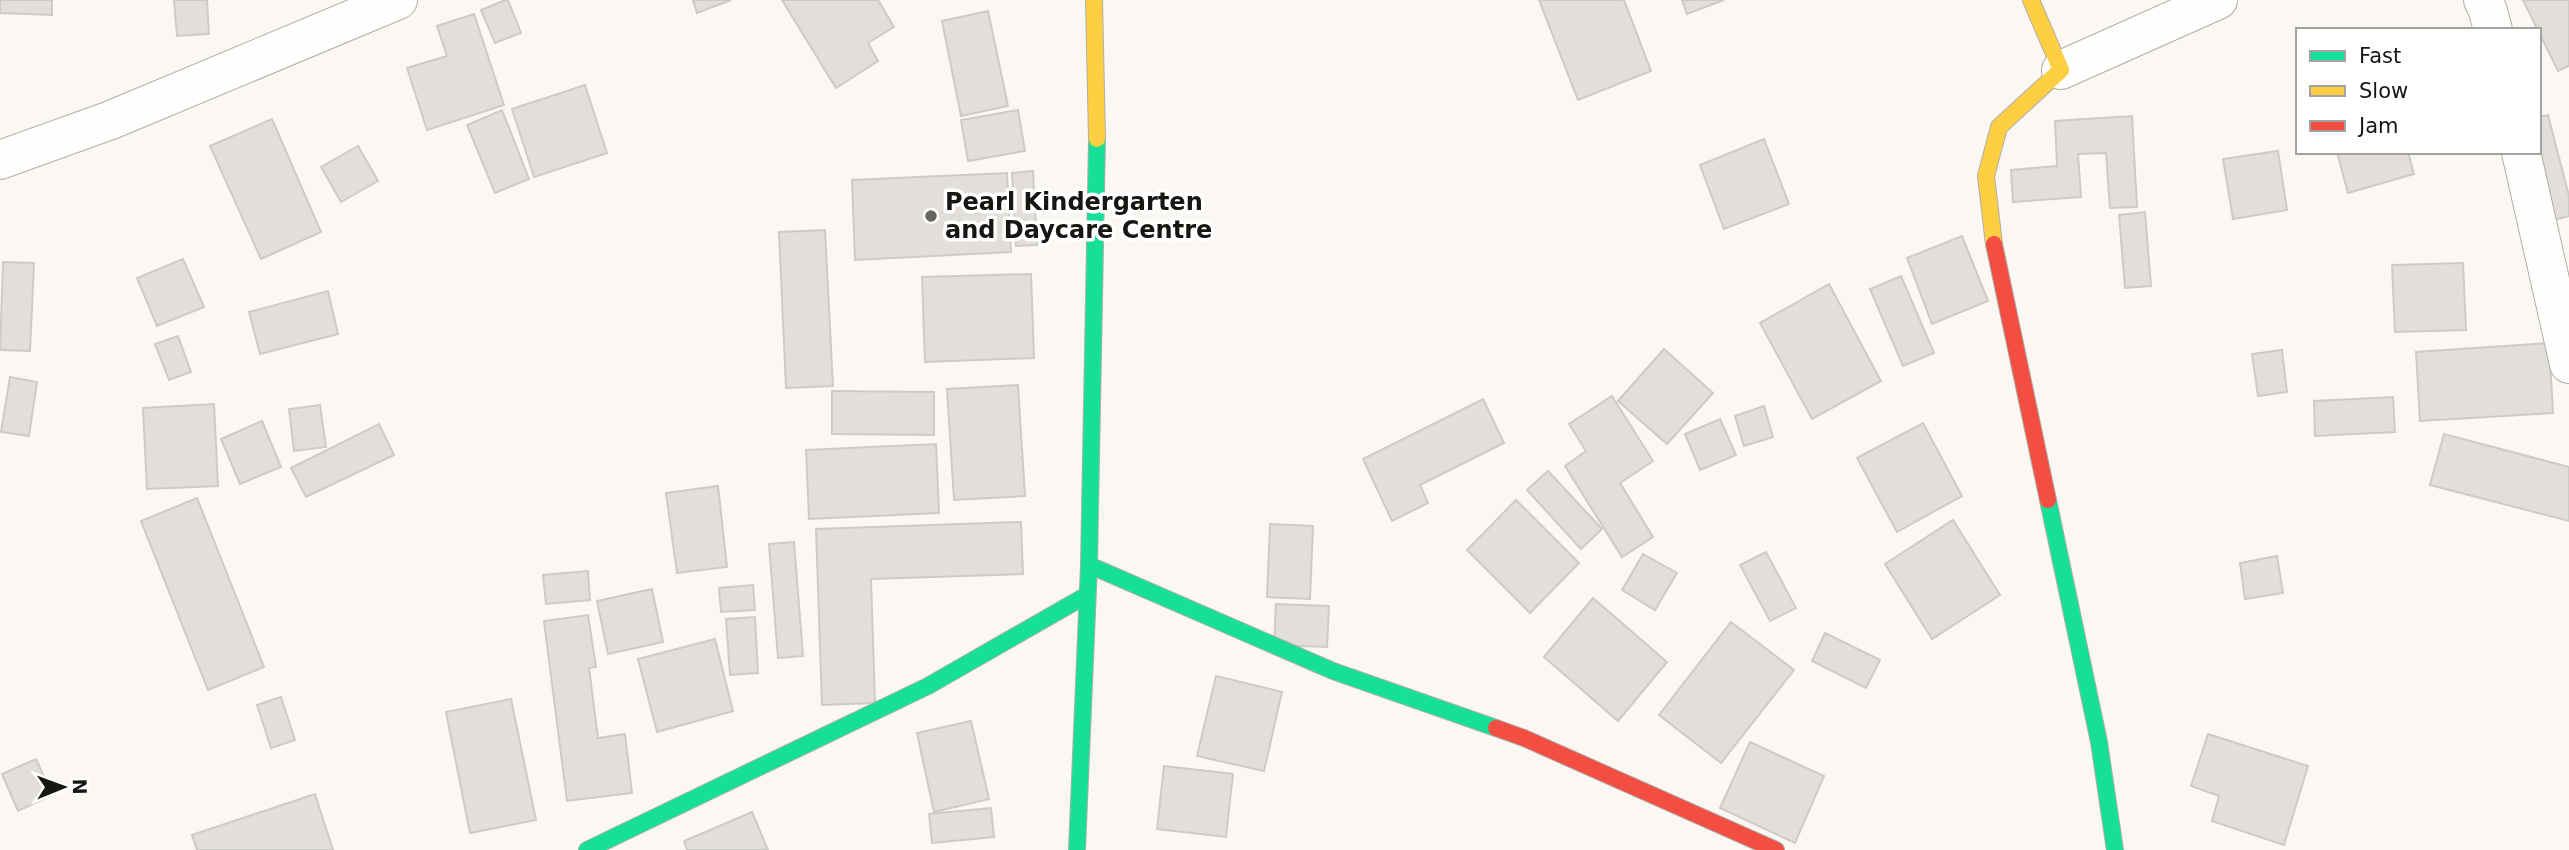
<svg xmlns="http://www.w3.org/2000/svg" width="2569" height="850" viewBox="0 0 2569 850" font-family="'DejaVu Sans',sans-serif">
<rect width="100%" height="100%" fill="#fbf8f4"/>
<g fill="#e2dfdb" stroke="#cdcbc7" stroke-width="2">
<polygon points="0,0 52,0 52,15 0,13"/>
<polygon points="174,0 207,0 209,34 177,36"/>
<polygon points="505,0 508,0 521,33 495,43 481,10"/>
<polygon points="693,0 731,0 697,13"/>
<polygon points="782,0 878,0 894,27 868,43 878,61 836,88"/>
<polygon points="1539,0 1624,0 1651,71 1578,100"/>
<polygon points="1682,0 1724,0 1687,14"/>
<polygon points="2523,0 2569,0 2569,66 2558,71"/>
<polygon points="988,11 1008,106 961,116 942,21"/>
<polygon points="474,14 504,105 427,130 407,68 447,56 437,26"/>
<polygon points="585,85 607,153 534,177 512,109"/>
<polygon points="502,110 529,179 495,193 467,125"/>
<polygon points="1018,110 1025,151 968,161 961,120"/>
<polygon points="2548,115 2569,196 2569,216 2547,222 2539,152 2539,117"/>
<polygon points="2132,116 2137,207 2110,208 2106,153 2078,154 2081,197 2013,202 2011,170 2057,166 2055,121"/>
<polygon points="272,119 321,232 261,259 210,146"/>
<polygon points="1764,139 1789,204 1724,229 1700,165"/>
<polygon points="358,146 378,181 341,202 321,167"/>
<polygon points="2278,151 2287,210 2233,219 2223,159"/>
<polygon points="2337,152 2408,152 2414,174 2348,193"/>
<polygon points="1033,171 1037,245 1016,246 1012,173"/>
<polygon points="1007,173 1011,252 855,260 852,180"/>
<polygon points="2145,212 2151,286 2125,288 2119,215"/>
<polygon points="825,230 833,386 786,388 779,232"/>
<polygon points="1962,236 1988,301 1932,324 1907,258"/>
<polygon points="183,259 204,307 157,326 137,278"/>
<polygon points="3,262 34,263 30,351 0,350"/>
<polygon points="2463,263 2466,330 2395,332 2392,265"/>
<polygon points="1031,274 1034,358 925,362 922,277"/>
<polygon points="1901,276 1934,353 1903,366 1870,289"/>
<polygon points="1829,284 1881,381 1812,419 1760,323"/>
<polygon points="328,291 338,334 260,354 249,312"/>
<polygon points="178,336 191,372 169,380 155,344"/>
<polygon points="2549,343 2553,413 2420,421 2416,352"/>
<polygon points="1664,349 1713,393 1667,444 1618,401"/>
<polygon points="2282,350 2287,392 2258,396 2252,354"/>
<polygon points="10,377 37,382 29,436 1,432"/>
<polygon points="1018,385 1025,496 954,500 947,389"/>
<polygon points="832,391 934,392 934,435 832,434"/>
<polygon points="1612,396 1653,461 1620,483 1653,537 1622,557 1565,466 1586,451 1569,424"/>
<polygon points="2393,397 2395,432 2315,436 2314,401"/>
<polygon points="1483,399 1504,443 1420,485 1428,503 1392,521 1363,459"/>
<polygon points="214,404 218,486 147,489 143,408"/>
<polygon points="320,405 326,447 294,451 289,409"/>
<polygon points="1764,406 1773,437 1744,446 1735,416"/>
<polygon points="1720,419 1736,455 1700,470 1685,434"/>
<polygon points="262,421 281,467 240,484 221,439"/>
<polygon points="1923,423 1962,496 1897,532 1857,458"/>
<polygon points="379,424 394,455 306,497 291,468"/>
<polygon points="2444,434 2569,467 2569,521 2430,485"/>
<polygon points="936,444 939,513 809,519 806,450"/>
<polygon points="1548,471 1602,529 1581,549 1527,490"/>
<polygon points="718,486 727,567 677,573 666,493"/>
<polygon points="197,498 264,667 208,690 141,521"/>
<polygon points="1516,500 1579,563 1530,613 1467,550"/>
<polygon points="1953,520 2000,595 1932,639 1885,564"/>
<polygon points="1021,522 1023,574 871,579 875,703 822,705 816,529"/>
<polygon points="1270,524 1313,526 1310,599 1267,597"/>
<polygon points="794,542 803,656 778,658 769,544"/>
<polygon points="1766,552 1796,608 1770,621 1740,565"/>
<polygon points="1643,554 1677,573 1655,610 1622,590"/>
<polygon points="2277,556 2283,593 2245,599 2240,563"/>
<polygon points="588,571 590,600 546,604 543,575"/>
<polygon points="753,585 755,610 721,612 719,588"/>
<polygon points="652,589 663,642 608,654 597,601"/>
<polygon points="1593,598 1667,662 1618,721 1544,657"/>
<polygon points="1276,604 1329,606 1327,647 1274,645"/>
<polygon points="588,615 596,667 589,668 598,738 625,734 632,793 567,801 544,621"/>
<polygon points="755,617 758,673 730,675 726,619"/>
<polygon points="1731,622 1794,670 1721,763 1659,715"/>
<polygon points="1825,633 1880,660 1866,688 1812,661"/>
<polygon points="715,639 733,711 657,732 638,659"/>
<polygon points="1216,676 1282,692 1264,771 1197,756"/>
<polygon points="281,697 295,740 271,748 257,705"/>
<polygon points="511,699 536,820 470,833 446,712"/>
<polygon points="971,721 989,799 934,812 917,733"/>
<polygon points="2208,734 2308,766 2284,845 2212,821 2219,796 2191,786"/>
<polygon points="1750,742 1824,776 1795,843 1720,808"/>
<polygon points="36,759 52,795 18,811 2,774"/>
<polygon points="1164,766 1233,774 1226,837 1157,829"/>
<polygon points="315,794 333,850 197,850 192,835"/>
<polygon points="991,808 994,837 932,843 929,814"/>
<polygon points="752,812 768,850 687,850 684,841"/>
</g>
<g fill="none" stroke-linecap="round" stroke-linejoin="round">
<g stroke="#afadaa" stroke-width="40">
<g id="street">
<polyline points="2483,0 2488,11 2493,30"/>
<polyline points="2061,70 2218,0"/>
<polyline points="2521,152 2569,364"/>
<polyline points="0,160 111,120 398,0"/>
</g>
</g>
<g stroke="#afadaa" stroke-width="18">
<g id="fast">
<polyline points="2048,500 2099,742 2115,850"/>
<polyline points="1089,565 1333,671 1496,728"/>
<polyline points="587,850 928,686 1087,595"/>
<polyline points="1077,850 1089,565 1097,139"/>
</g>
</g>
<g stroke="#afadaa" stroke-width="18">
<g id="slow">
<polyline points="1094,0 1097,139"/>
<polyline points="1994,244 1986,176 1999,127 2061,70 2031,0"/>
</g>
</g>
<g stroke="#afadaa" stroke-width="18">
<g id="jam">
<polyline points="1994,244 2048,500"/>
<polyline points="1496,728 1524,738 1776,850"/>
</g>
</g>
<use href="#street" stroke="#fefefd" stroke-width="38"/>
<use href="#fast" stroke="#16e098" stroke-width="16"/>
<use href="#slow" stroke="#ffcf43" stroke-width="16"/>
<use href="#jam" stroke="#f24e42" stroke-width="16"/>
</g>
<circle fill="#676561" stroke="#fff" stroke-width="2.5" cx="931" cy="216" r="7"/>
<g text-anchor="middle" stroke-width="7" stroke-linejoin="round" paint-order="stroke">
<g font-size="24" font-weight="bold" fill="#181612" stroke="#fff" text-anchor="start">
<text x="945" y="210">Pearl Kindergarten<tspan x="945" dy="28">and Daycare Centre</tspan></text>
</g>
</g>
<rect x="2296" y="28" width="245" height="126" fill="#ffffff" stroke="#a3a2a0" stroke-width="2"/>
<rect x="2310" y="51" width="35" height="10" fill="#16e098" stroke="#a3a2a0" stroke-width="2"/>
<text x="2359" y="63" font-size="21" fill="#181612">Fast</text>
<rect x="2310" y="86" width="35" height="10" fill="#ffcf43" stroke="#a3a2a0" stroke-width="2"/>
<text x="2359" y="98" font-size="21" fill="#181612">Slow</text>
<rect x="2310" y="121" width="35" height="10" fill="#f24e42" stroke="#a3a2a0" stroke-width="2"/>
<text x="2359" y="133" font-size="21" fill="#181612">Jam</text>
<g transform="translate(63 787) rotate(89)" stroke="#ffffff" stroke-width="5" paint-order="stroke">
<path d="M0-5L12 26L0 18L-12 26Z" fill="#181612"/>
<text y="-10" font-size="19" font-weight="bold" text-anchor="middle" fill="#181612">N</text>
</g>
</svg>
